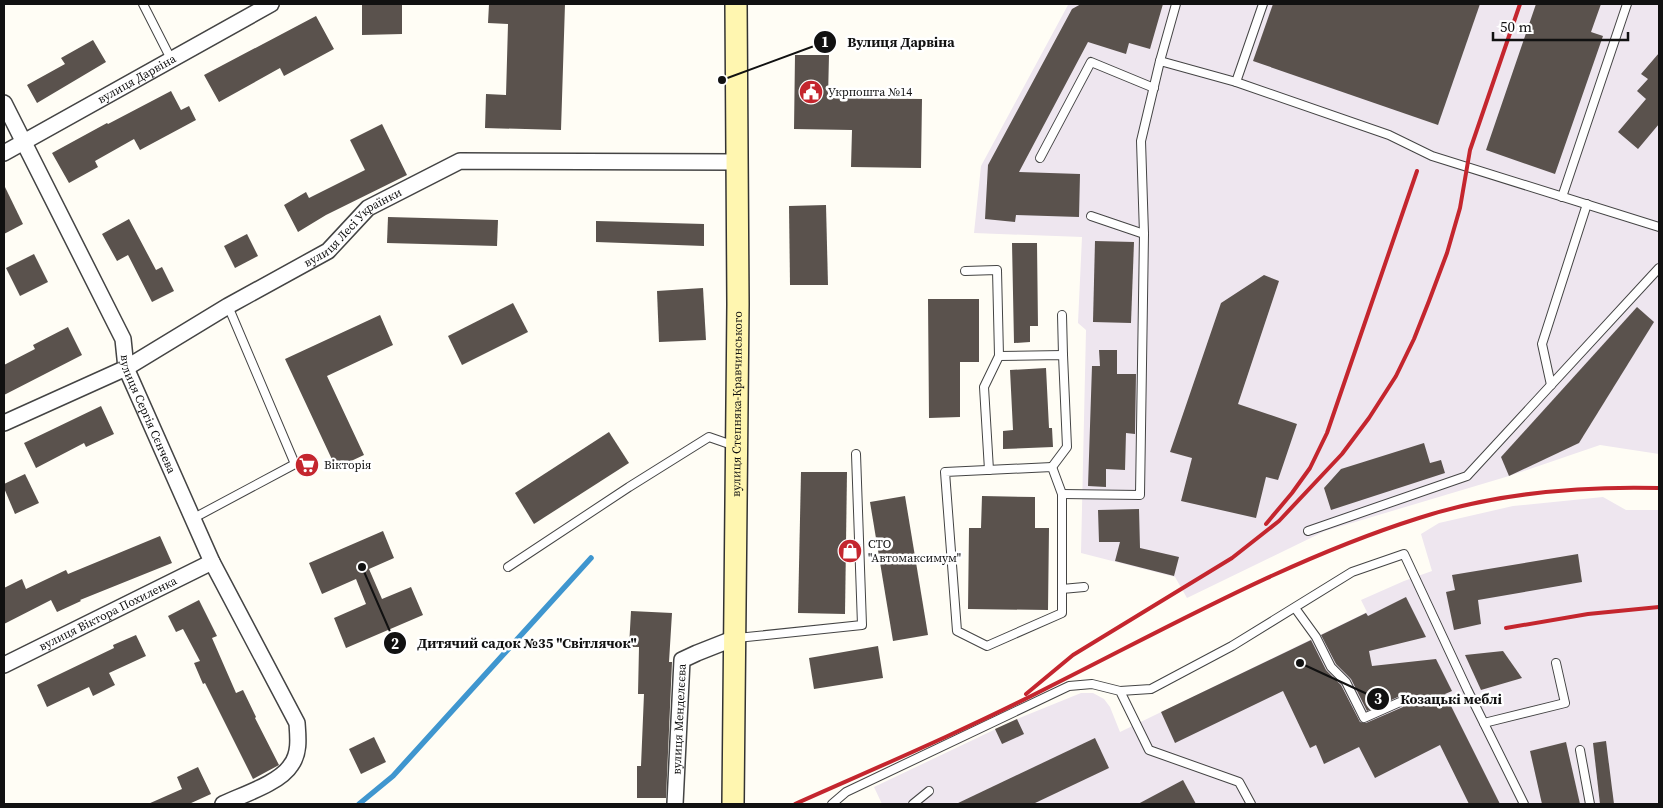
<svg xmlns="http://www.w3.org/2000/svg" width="1663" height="808" viewBox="0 0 1663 808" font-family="'Source Serif 4',serif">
<rect width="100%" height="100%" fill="#fffdf5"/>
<g fill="#eee6ef">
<polygon points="1071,4 1659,4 1659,454 1600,445 1509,476 1325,531 1187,598 1175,577 1081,553 1086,330 1078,323 1082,237 974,233 981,166 1068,5"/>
<polygon points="1603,497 1626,510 1659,510 1659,804 882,804 874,787 1017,719 1081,693 1093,693 1104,699 1110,707 1120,732 1367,612 1361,600 1404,581 1432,571 1421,534 1439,523 1513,506"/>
</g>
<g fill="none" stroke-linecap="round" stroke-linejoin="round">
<polyline stroke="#3f96cf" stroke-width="5.5" points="359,804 393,776 591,558"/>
</g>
<g fill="#5a524d">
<polygon points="362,4 402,4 402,34 362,35"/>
<polygon points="489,4 565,4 561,130 485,128 486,94 506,95 508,24 488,23"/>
<polygon points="1081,4 1163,4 1150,49 1129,43 1126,54 1088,42 1019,172 1080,174 1079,217 1016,215 1015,222 985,219 988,165 1072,9"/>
<polygon points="1273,4 1480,4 1438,125 1253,61"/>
<polygon points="1536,4 1601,4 1591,32 1603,36 1555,174 1486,150"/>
<polygon points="316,16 334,49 284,76 280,68 219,102 204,75"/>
<polygon points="93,40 106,62 37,103 27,85 65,64 61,58"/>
<polygon points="1659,53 1659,124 1638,149 1618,132 1646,99 1637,91 1648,79 1641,74"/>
<polygon points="795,55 829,55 828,98 922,99 921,168 851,167 852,130 794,129"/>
<polygon points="171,91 181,110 189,106 196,120 140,150 134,139 95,161 98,167 69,183 52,153 107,123 108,124"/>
<polygon points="382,124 407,175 326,215 298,232 284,205 306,192 309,198 365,170 350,140"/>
<polygon points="4,185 23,224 4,234"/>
<polygon points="826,205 828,285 790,285 789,206"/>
<polygon points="388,217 498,220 497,246 387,243"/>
<polygon points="129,219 156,270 162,267 174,291 152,302 128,255 117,261 102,234"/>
<polygon points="596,221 704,224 704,246 596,242"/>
<polygon points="247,234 258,256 235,268 224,246"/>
<polygon points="1095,241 1134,242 1131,323 1093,322"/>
<polygon points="1012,243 1037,243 1038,326 1030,326 1030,342 1014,343"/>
<polygon points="34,254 48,282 20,296 6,268"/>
<polygon points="1264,275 1279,281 1238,404 1297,424 1278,480 1266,477 1256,518 1181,501 1192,458 1170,452 1221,303"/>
<polygon points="703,288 706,340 659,342 657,291"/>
<polygon points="928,299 979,299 979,362 960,362 960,417 929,418"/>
<polygon points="513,303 528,332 462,365 448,336"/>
<polygon points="1637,307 1654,322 1579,443 1509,476 1501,457"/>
<polygon points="380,315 393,345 327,376 364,455 336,468 285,359"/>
<polygon points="68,327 82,355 4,395 4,365 35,349 33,345"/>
<polygon points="1099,350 1117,350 1117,374 1136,374 1135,434 1126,433 1125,470 1106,469 1106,487 1088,486 1092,366 1100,366"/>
<polygon points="1046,368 1049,428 1052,428 1053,447 1003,449 1003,431 1013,430 1010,370"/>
<polygon points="101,406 114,434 86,447 84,443 36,468 24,443"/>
<polygon points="609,432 629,463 534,524 515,493"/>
<polygon points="1424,443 1430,463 1441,460 1445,473 1331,510 1324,488 1341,469"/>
<polygon points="801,472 847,472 845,614 798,613"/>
<polygon points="25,474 39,503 15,514 4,488 4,484"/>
<polygon points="905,496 928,635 893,641 870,502"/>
<polygon points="982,496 1035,497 1035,528 1049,528 1048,610 968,609 969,528 981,528"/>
<polygon points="1139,509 1140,548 1179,557 1174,576 1115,561 1120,542 1099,542 1098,510"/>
<polygon points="383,531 394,558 369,569 382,599 411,587 423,615 346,648 334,618 366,604 356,579 322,594 309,563"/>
<polygon points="160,536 172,563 80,600 81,601 57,612 51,600 4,624 4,588 22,579 26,589 66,570 68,574"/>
<polygon points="1578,554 1582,582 1478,600 1481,624 1454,630 1446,592 1455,590 1452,575"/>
<polygon points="1406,597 1426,637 1369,651 1372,666 1436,659 1452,691 1445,694 1500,804 1469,804 1440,745 1375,778 1359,747 1324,764 1316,745 1310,748 1283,691 1175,743 1161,712 1311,640 1326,670 1341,685 1360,722 1366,723 1403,707 1405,700 1400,696 1367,711 1351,679 1336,664 1321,635 1366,613 1368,616"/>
<polygon points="199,600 217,636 212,638 236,693 243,690 256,717 255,718 279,765 253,779 205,683 203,684 194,663 200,661 183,629 176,632 168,616"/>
<polygon points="631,611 672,613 669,662 672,662 666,798 637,798 637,766 641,766 644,694 638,694 639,647 629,647"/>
<polygon points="136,635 146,656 109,673 115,685 93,696 89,687 47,707 37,685 114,648 113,645"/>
<polygon points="878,646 883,678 814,689 809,658"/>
<polygon points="1503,651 1522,678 1481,690 1465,655"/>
<polygon points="1017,719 1024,734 1002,744 995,729"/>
<polygon points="374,737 386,762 361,774 349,749"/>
<polygon points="1095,738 1109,768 1033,804 956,804"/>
<polygon points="1606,741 1614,804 1600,804 1593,743"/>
<polygon points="1566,742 1580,804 1542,804 1530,751"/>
<polygon points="198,767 211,794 189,804 148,804 182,789 177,777"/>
<polygon points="1183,780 1196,804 1138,804"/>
</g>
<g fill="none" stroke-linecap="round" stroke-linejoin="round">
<g stroke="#444" stroke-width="10">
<g id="service">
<polyline points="143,4 171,59"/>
<polyline points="1160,61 1176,4"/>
<polyline points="1236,82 1263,4"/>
<polyline points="1040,158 1091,62 1154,88"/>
<polyline points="1562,197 1627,4"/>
<polyline points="1091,216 1144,234"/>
<polyline points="965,271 997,270 999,356"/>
<polyline points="1062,315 1063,355"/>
<polyline points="1551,385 1542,344 1587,204"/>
<polygon points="1052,467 1062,494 1062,613 987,646 957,631 945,472"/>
<polyline points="989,470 984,387 999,356 1063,355 1067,447 1052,467"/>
<polyline points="1062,494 1140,495 1144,234 1141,141 1160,61 1236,82 1389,135 1432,156 1659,227"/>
<polyline points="192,519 295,464 228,306"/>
<polyline points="1308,531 1467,476 1659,268"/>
<polyline points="508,567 629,487 709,437 735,446"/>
<polyline points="1062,589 1084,587"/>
<polyline points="1295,608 1316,637 1331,667 1346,682 1364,718 1400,702"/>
<polyline points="737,638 862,625 856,454"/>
<polyline points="1120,691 1151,689 1232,646 1352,572 1404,554 1467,689 1524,804"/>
<polyline points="1484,723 1565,703 1556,663"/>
<polyline points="1580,750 1590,804"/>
<polyline points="832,804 846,792 1069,686 1092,684 1120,691 1149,750 1239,782 1251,804"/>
<polyline points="913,804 929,791"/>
</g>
</g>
<g stroke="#444" stroke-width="18">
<g id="minor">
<path id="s1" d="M4 103 123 339 126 368 212 562 297 723C298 737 300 753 291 765 280 783 242 795 223 804"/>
<path id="s2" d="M4 153 271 4"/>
<path id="s3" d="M4 423 126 368 228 306 328 251 368 208 460 161 736 162"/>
<path id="s4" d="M4 665 212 562"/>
<path id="s5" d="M675 804 682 660 697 653 735 638"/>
</g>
</g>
<g stroke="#333" stroke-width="24">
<g id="secondary">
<path id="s6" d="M733 804 738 304 736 4"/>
</g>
</g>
<use href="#service" stroke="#fff" stroke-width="8"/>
<use href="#minor" stroke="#fff" stroke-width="15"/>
<use href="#secondary" stroke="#fff6b0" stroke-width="21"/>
<g stroke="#c4262e" stroke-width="4">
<polyline points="1266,524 1292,493 1310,468 1327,433 1417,171"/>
<polyline points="1506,628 1588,614 1659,607"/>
<polyline points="1026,694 1073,655 1232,558 1279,521 1342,454 1369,418 1396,376 1414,339 1429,301 1447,253 1460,208 1470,150 1520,4"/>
<path d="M795 804C878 767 963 731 1045 689 1167 628 1289 559 1419 518 1496 493 1579 486 1659 488"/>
</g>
</g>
<defs>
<g id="civic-disc" transform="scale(1.25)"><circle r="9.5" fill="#c4262e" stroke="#fff"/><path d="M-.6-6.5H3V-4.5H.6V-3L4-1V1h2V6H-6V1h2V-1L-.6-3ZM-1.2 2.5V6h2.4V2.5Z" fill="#fff"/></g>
<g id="supermarket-disc" transform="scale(1.25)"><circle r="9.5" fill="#c4262e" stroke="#fff"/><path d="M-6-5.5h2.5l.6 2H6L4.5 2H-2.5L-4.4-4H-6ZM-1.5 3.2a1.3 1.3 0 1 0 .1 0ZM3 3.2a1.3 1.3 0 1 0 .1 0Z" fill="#fff"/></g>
<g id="shop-disc" transform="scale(1.25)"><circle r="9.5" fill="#c4262e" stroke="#fff"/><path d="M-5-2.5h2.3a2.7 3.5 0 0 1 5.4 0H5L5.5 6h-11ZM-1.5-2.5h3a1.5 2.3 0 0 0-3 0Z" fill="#fff"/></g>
</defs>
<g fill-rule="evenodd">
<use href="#civic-disc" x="811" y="92"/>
<use href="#supermarket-disc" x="307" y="465"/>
<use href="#shop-disc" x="850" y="551"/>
</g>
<g text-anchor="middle" stroke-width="5" stroke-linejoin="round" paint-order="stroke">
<g font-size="12" fill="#111" stroke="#fff">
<text dy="4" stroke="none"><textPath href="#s2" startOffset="152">вулиця Дарвіна</textPath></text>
<text dy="4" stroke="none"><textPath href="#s3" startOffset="402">вулиця Лесі Українки</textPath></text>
<text dy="4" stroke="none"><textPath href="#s6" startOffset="400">вулиця Степняка-Кравчинського</textPath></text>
<text dy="4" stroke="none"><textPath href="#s1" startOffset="344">вулиця Сергія Сєнчева</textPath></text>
<text dy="4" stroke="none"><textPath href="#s4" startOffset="116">вулиця Віктора Похиленка</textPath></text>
<text dy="4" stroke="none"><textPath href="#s5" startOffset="85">вулиця Менделєєва</textPath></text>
</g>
<g font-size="12" fill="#111" stroke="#fff" text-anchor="start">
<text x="828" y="96">Укрпошта №14</text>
<text x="324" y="469">Вікторія</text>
<text x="868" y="548">СТО<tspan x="868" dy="14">"Автомаксимум"</tspan></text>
</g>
</g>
<path fill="none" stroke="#111" stroke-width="2" d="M722 80L825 42M362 567L395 643M1300 663L1378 699"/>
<g fill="#111" stroke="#fff" stroke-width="2">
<circle cx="722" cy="80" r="5"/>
<circle cx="362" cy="567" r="5"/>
<circle cx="1300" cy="663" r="5"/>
<circle cx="825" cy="42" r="12"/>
<circle cx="395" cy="643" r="12"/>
<circle cx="1378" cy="699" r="12"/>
</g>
<g font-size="15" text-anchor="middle" font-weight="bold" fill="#fff">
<text x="825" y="47">1</text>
<text x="395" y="649">2</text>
<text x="1378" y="704">3</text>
</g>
<g font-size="14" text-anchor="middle" font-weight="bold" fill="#111" stroke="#fff" stroke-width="5" stroke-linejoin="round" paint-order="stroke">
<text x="901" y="47">Вулиця Дарвіна</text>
<text x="527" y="648">Дитячий садок №35 "Світлячок"</text>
<text x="1451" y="704">Козацькі меблі</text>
</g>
<rect width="1663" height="808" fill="none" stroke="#111111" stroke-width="10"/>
<path d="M1493 32v8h135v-8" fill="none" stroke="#111111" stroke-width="2.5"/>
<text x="1500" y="32" font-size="15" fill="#111111" stroke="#ffffff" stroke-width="4" paint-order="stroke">50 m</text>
</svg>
